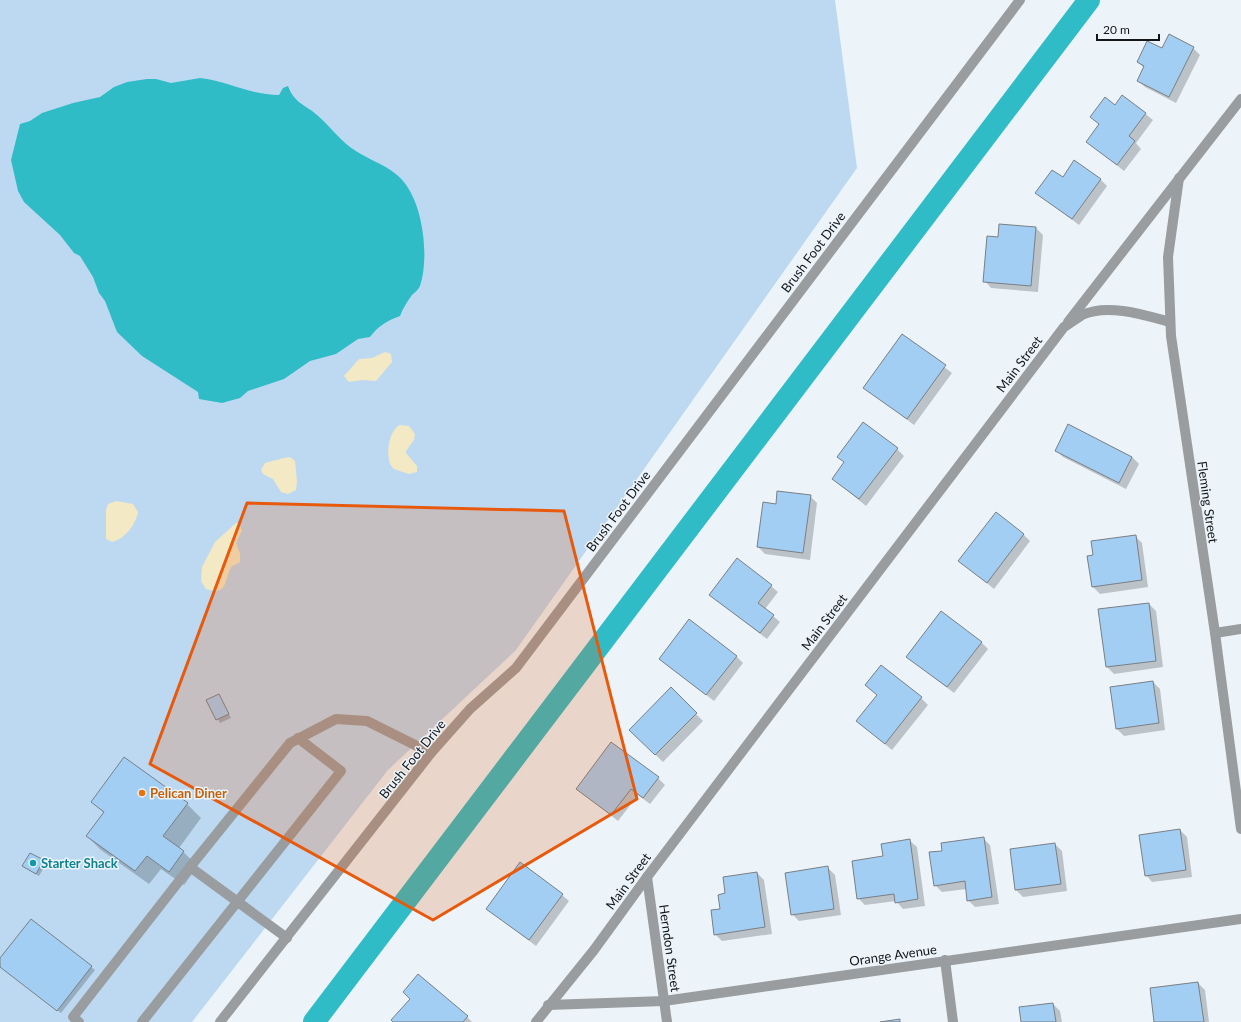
<svg xmlns="http://www.w3.org/2000/svg" width="1241" height="1022" viewBox="0 0 1241 1022" font-family="Lato,sans-serif">
<rect width="100%" height="100%" fill="#ecf4fa"/>
<polygon fill="#bdd9f1" points="0,0 835,0 857,168 516,650 388,770 192,1022 0,1022"/>
<g fill="#f3e9c4">
<polygon points="385,352 391,354 392,362 376,381 362,380 349,382 344,376 359,359 372,358"/>
<path d="M400 425 409 426 415 434 414 440 406 451V453L417 466V472L409 474 394 469C384 461 388 430 400 425Z"/>
<polygon points="284,458 290,457 295,461 297,482 296,490 288,494 281,492 273,479 263,474 261,470 265,463"/>
<path d="M116 501 133 504 138 512C136 524 125 539 112 542L106 539V510L108 504Z"/>
<path d="M236 523H238L242 530 236 543 240 554V562L231 567C224 581 228 596 206 589L201 581 202 567 215 542Z"/>
</g>
<path fill="#2fbcc7" d="M200 78C227 81 251 95 279 95L283 88 288 86C294 103 306 105 317 115 329 125 338 138 350 147 364 158 383 163 397 175 423 196 430 256 420 286 418 290 415 292 412 295 407 302 403 308 400 316 388 320 377 327 370 337L358 339 336 354 310 361 284 379 248 391 240 398 222 403 199 399 198 392 142 356 117 332 105 301 99 293 93 277 80 256 74 253 60 235 24 202 18 191 11 160 20 124 30 121 42 113 73 103 100 97 114 87 127 82 147 79H156L171 83Z"/>
<g fill="#0003">
<polygon points="1193,48 1200,55 1176,103 1145,87 1138,81 1144,68 1138,62 1162,50"/>
<polygon points="1123,96 1153,120 1136,143 1141,149 1124,171 1087,142 1100,125 1091,117 1115,106"/>
<polygon points="1063,178 1100,179 1107,186 1079,225 1037,193"/>
<polygon points="1036,228 1043,235 1038,292 991,288 985,281 999,238"/>
<polygon points="902,335 952,373 914,425 865,388"/>
<polygon points="1068,425 1132,457 1139,464 1126,489 1063,457 1056,450"/>
<polygon points="897,449 904,456 866,506 833,479 845,463 838,456"/>
<polygon points="810,496 817,503 810,560 765,554 758,547 776,505"/>
<polygon points="1023,534 1030,541 994,589 960,561"/>
<polygon points="1135,536 1142,543 1148,587 1100,594 1093,587 1094,556"/>
<polygon points="771,586 778,592 765,609 780,622 767,639 710,595"/>
<polygon points="1149,604 1156,611 1163,667 1114,674 1107,667"/>
<polygon points="981,642 988,649 954,693 908,657"/>
<polygon points="736,656 743,663 714,701 660,659"/>
<polygon points="1153,682 1160,689 1165,730 1124,736 1117,729"/>
<polygon points="671,689 703,721 663,762 630,730"/>
<polygon points="219,695 231,718 220,723 208,701"/>
<polygon points="921,698 928,705 892,750 857,721"/>
<polygon points="125,758 187,804 201,818 179,848 198,866 184,885 161,869 149,884 101,850 87,836 104,813 93,802"/>
<polygon points="658,778 665,785 650,804 638,795 618,821 578,789"/>
<polygon points="1180,830 1187,837 1192,877 1152,882 1146,875"/>
<polygon points="983,838 990,845 999,904 975,907 968,900 967,889 942,892 935,885 943,851"/>
<polygon points="910,841 917,847 925,906 903,909 896,901 865,905 858,898 884,857"/>
<polygon points="1055,844 1062,851 1067,891 1023,897 1016,890 1011,850"/>
<polygon points="43,861 46,864 39,876 23,866"/>
<polygon points="828,868 835,875 841,915 799,921 792,914"/>
<polygon points="757,873 764,880 772,934 722,941 715,934 726,894"/>
<polygon points="562,895 569,901 536,946 487,909"/>
<polygon points="0,959 91,967 95,970 61,1013 0,967"/>
<polygon points="1198,983 1205,990 1209,1022 1155,1022"/>
<polygon points="411,999 467,1017 472,1022 394,1022"/>
<polygon points="1053,1004 1060,1011 1062,1022 1022,1022"/>
</g>
<g fill="none" stroke-linecap="round" stroke-linejoin="round">
<polyline stroke="#2fbcc7" stroke-width="22" points="314,1022 1089,0"/>
</g>
<g fill="#a3cef3" stroke="#797f85">
<polygon points="1169,34 1194,47 1169,97 1137,81 1144,66 1137,62 1147,41 1162,48"/>
<polygon points="1122,95 1146,113 1129,136 1135,141 1117,165 1086,142 1099,124 1090,117 1105,97 1115,105"/>
<polygon points="1074,160 1101,179 1072,219 1035,193 1052,170 1063,177"/>
<polygon points="999,224 1036,227 1031,286 983,282 987,236 998,237"/>
<polygon points="902,334 946,365 907,419 863,388"/>
<polygon points="863,422 898,448 859,499 832,479 844,462 837,457"/>
<polygon points="1068,424 1132,457 1119,483 1055,451"/>
<polygon points="777,491 811,495 803,553 757,547 763,502 776,504"/>
<polygon points="996,512 1024,534 987,583 958,561"/>
<polygon points="1136,535 1142,580 1092,587 1087,556 1093,555 1091,541"/>
<polygon points="737,558 772,585 758,603 774,615 760,633 709,595"/>
<polygon points="1149,603 1156,661 1106,667 1098,609"/>
<polygon points="941,611 982,642 947,687 906,657"/>
<polygon points="689,619 737,656 706,695 659,659"/>
<polygon points="881,665 922,697 885,744 856,721 877,695 865,685"/>
<polygon points="1153,681 1159,723 1116,729 1110,687"/>
<polygon points="671,687 697,713 655,755 629,730"/>
<polygon points="219,694 229,714 216,720 206,700"/>
<polygon points="611,742 659,777 643,798 631,789 611,815 576,789"/>
<polygon points="124,757 188,803 163,836 184,851 169,872 147,856 135,871 86,836 104,812 91,802"/>
<polygon points="1180,829 1186,870 1145,876 1139,835"/>
<polygon points="984,837 992,897 967,901 965,881 934,886 929,852 942,851 941,843"/>
<polygon points="910,839 918,899 895,903 894,894 857,899 852,861 883,856 881,844"/>
<polygon points="1055,843 1061,884 1015,890 1010,849"/>
<polygon points="30,853 44,860 36,874 22,866"/>
<polygon points="520,862 563,894 529,940 486,909"/>
<polygon points="828,866 834,909 791,915 785,873"/>
<polygon points="757,872 765,927 714,935 711,910 720,909 718,895 725,893 723,877"/>
<polygon points="31,919 92,966 57,1011 0,967 0,958"/>
<polygon points="418,974 468,1016 463,1022 393,1022 391,1020 410,999 403,992"/>
<polygon points="1198,982 1204,1022 1154,1022 1150,988"/>
<polygon points="1053,1003 1056,1022 1021,1022 1019,1007"/>
<polygon points="900,1019 900,1022 880,1022"/>
</g>
<g fill="none" stroke-linecap="round" stroke-linejoin="round">
<g stroke="#9a9d9f" stroke-width="10">
<polyline points="1179,178 1168,257 1171,336 1215,633 1241,829"/>
<polyline points="1068,322 1241,99"/>
<polyline points="1215,633 1241,629"/>
<polyline points="647,877 667,1022"/>
<polyline points="287,938 190,867 290,743 336,719 367,721 431,753"/>
<polyline points="945,960 953,1022"/>
<polyline points="548,1005 664,1001 1241,919"/>
<polyline points="79,1022 73,1017 190,867"/>
<polyline points="142,1022 341,771 298,738"/>
<polyline points="220,1022 431,753 470,709 516,668 1020,0"/>
<path d="M536 1022 594 950 647 877 1064 327C1070 323 1076 319 1082 315 1107 303 1145 315 1170 322"/>
</g>
</g>
<path fill="#e8590c" fill-opacity="0.2" stroke="#e8590c" stroke-width="3" stroke-linejoin="round" d="M247 503 564 511 637 799 433 920 150 764Z"/>
<circle fill="#e8710a" stroke="#ecf4fa" stroke-width="1.5" cx="142" cy="793" r="4"/>
<circle fill="#0f9aa8" stroke="#ecf4fa" stroke-width="1.5" cx="33" cy="863" r="4"/>
<g text-anchor="middle" stroke-width="3" stroke-linejoin="round" paint-order="stroke">
<g font-size="13" fill="#131618" stroke="#ecf4fa">
<text transform="translate(813 252) rotate(-53)" y="5">Brush Foot Drive</text>
<text transform="translate(1019 364) rotate(-53)" y="5">Main Street</text>
<text transform="translate(1208 502) rotate(82)" y="5">Fleming Street</text>
<text transform="translate(618 511) rotate(-53)" y="5">Brush Foot Drive</text>
<text transform="translate(824 622) rotate(-53)" y="5">Main Street</text>
<text transform="translate(412 759) rotate(-51)" y="5">Brush Foot Drive</text>
<text transform="translate(628 881) rotate(-54)" y="5">Main Street</text>
<text transform="translate(670 948) rotate(82)" y="5">Herndon Street</text>
<text transform="translate(893 955) rotate(-8)" y="5">Orange Avenue</text>
</g>
<g font-size="13" font-weight="bold" fill="#c56008" stroke="#ecf4fa" text-anchor="start">
<text x="150" y="798">Pelican Diner</text>
</g>
<g font-size="13" font-weight="bold" fill="#0d838f" stroke="#ecf4fa" text-anchor="start">
<text x="41" y="868">Starter Shack</text>
</g>
</g>
<path d="M1097 34v6h62v-6" fill="none" stroke="#131618" stroke-width="2"/>
<text x="1103" y="34" font-size="12" fill="#131618" stroke="#ecf4fa" stroke-width="3" paint-order="stroke">20 m</text>
</svg>
